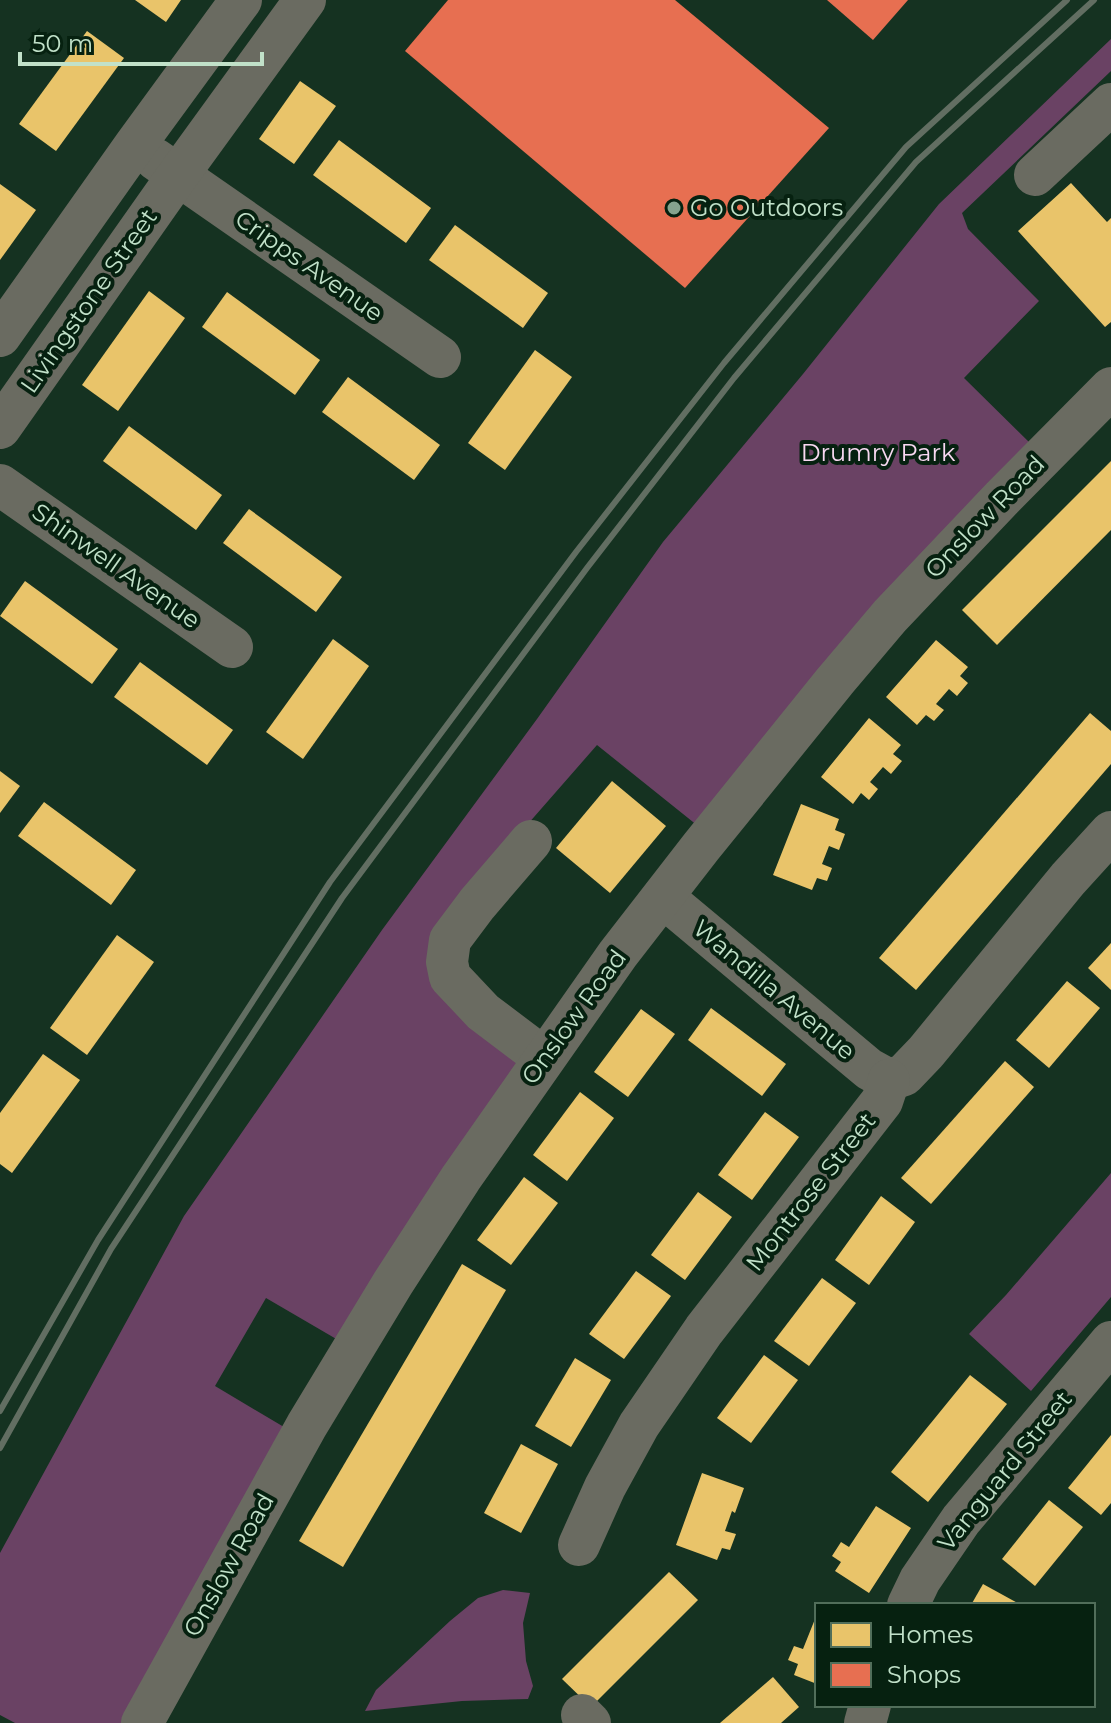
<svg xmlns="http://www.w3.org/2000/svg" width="1111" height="1723" viewBox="0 0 1111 1723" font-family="Montserrat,sans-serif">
<rect width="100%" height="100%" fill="#153221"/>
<g fill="#6a4264">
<polygon points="1111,39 1111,71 962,213 968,229 1039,301 964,378 1031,444 703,830 597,745 444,920 431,983 539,1065 338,1340 266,1298 215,1386 289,1430 127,1723 15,1723 0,1715 0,1553 184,1216 382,930 537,719 663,542 803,374 939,204"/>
<polygon points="1111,1173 1111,1297 1031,1391 969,1334 1006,1295"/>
<polygon points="503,1590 530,1593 523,1623 526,1661 533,1686 528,1699 462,1701 365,1711 376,1690 450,1621 478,1598"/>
</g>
<g fill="#e9c46a">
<polygon points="135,0 181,0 166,22"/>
<polygon points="87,31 124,58 56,151 19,124"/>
<polygon points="300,81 336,106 294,164 259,139"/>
<polygon points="339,140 431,208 406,243 313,175"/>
<polygon points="1071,183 1107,222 1111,218 1111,322 1105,327 1018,231"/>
<polygon points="0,184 36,210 0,260"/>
<polygon points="455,225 548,293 523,328 429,260"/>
<polygon points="149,291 185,318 118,411 82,385"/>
<polygon points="227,292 320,360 295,395 202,327"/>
<polygon points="535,350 572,377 505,470 468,443"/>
<polygon points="348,377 440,445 414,480 322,412"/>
<polygon points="129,426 222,495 196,530 103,461"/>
<polygon points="1111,461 1111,530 997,645 962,610"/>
<polygon points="249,509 342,577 316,612 223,543"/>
<polygon points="25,581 118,649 92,684 0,616"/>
<polygon points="333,639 369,666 303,759 266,732"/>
<polygon points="936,640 968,667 960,676 968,683 957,696 949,689 936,704 944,710 934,721 926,715 917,725 886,697"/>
<polygon points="140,662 233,730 207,765 114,697"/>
<polygon points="1090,713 1111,731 1111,764 916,990 879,958"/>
<polygon points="869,718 901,745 893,754 902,761 891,774 883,767 870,782 878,789 869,800 861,793 853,804 821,777"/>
<polygon points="0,771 20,786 0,813"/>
<polygon points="612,781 666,826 610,893 556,848"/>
<polygon points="44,802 136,870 111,905 18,836"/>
<polygon points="801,804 839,819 835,830 845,834 839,850 829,846 822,864 832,868 827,881 817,878 812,890 773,875"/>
<polygon points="117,935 154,962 87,1055 50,1028"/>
<polygon points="1111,943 1111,990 1088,968"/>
<polygon points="1067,981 1100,1008 1049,1068 1016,1040"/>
<polygon points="711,1008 786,1064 762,1096 688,1040"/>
<polygon points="641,1009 675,1034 628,1097 594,1072"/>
<polygon points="43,1054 80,1080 12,1173 0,1164 0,1113"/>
<polygon points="1005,1061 1034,1087 931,1204 901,1178"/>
<polygon points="580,1092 614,1118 567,1181 533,1155"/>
<polygon points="765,1112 799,1137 752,1200 718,1175"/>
<polygon points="524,1177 558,1203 511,1265 477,1240"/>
<polygon points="698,1192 732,1217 685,1280 651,1255"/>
<polygon points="881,1196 915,1222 869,1285 835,1260"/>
<polygon points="462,1264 506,1290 343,1567 299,1541"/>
<polygon points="636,1271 671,1296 624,1359 589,1334"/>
<polygon points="822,1278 856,1303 809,1366 774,1341"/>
<polygon points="764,1355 798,1380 751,1443 717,1418"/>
<polygon points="575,1358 611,1380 571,1447 535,1426"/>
<polygon points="970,1375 1007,1404 928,1502 891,1472"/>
<polygon points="1111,1435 1111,1503 1101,1515 1068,1488"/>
<polygon points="521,1444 558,1464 521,1533 484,1513"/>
<polygon points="702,1473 744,1488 735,1513 732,1511 725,1531 736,1534 730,1550 722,1548 717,1560 676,1545"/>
<polygon points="1049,1500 1083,1527 1035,1586 1002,1559"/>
<polygon points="876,1506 911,1528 869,1593 835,1571 841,1562 832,1556 841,1542 849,1547"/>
<polygon points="669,1572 698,1600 591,1707 562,1679"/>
<polygon points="983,1584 1021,1605 971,1605"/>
<polygon points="817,1614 817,1684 794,1675 798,1664 788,1660 794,1646 803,1649"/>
<polygon points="773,1677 799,1707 781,1723 720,1723"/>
</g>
<g fill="#e76f51">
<polygon points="448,0 675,0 829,128 685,288 405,51"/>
<polygon points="827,0 908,0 873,40"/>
</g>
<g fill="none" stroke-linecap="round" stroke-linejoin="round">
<g stroke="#6a6b61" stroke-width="42">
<polyline points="155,159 440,357"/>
<polyline points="1035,175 1111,104"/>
<polyline points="0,336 135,145 241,0"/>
<polyline points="0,428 178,175 305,0"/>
<polyline points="0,485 232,647"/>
<polyline points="531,841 477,904 450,940 447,962 450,977 483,1012 544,1058"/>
<polyline points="663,897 869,1069 889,1080"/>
<polyline points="889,1080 904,1075 926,1052 1068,879 1111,832"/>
<polyline points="579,1545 605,1487 639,1425 704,1330 882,1101 889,1080"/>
<polyline points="908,1605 920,1580 961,1520 1111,1342"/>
<polyline points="582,1715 590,1723"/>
<polyline points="142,1723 307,1425 393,1283 461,1178 618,954 701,847 835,681 890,616 1002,498 1111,388"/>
<polyline points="865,1723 870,1705"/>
</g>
<g stroke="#626e62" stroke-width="6">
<polyline points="0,1411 98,1240 330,882 576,552 724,363 906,147 1067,0"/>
<polyline points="0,1448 111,1249 342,898 587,568 734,378 916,162 1094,0"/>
</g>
</g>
<circle fill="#85a48e" stroke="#062110" stroke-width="3" cx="674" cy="208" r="8"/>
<g text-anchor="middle" stroke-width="8" stroke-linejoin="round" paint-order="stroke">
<g font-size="24" fill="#c1e1c9" stroke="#062110" text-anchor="start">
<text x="690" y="216">Go Outdoors</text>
</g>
<g font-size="24" fill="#c1e1c9" stroke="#062110">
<text transform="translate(309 266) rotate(35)" y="8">Cripps Avenue</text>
<text transform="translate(89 301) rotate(-55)" y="8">Livingstone Street</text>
<text transform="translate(985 517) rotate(-46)" y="8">Onslow Road</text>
<text transform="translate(116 566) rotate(35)" y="8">Shinwell Avenue</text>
<text transform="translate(774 990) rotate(40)" y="8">Wandilla Avenue</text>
<text transform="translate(574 1017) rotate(-54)" y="8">Onslow Road</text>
<text transform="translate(811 1192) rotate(-52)" y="8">Montrose Street</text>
<text transform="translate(1005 1471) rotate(-51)" y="8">Vanguard Street</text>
<text transform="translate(229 1565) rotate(-61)" y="8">Onslow Road</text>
</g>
<g font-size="24" fill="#f9d9f2" stroke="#062110">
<text x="878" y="461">Drumry Park</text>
</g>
</g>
<rect x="815" y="1603" width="280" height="104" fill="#062110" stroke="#516e5a" stroke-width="2"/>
<rect x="831" y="1623" width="40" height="24" fill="#e9c46a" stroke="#516e5a" stroke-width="2"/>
<text x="887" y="1643" font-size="24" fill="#c1e1c9">Homes</text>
<rect x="831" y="1663" width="40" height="24" fill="#e76f51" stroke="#516e5a" stroke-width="2"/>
<text x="887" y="1683" font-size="24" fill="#c1e1c9">Shops</text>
<path d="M20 52v12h242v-12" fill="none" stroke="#c1e1c9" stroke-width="4"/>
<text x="32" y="52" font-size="24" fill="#c1e1c9" stroke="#062110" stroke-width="6" paint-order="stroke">50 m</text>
</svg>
